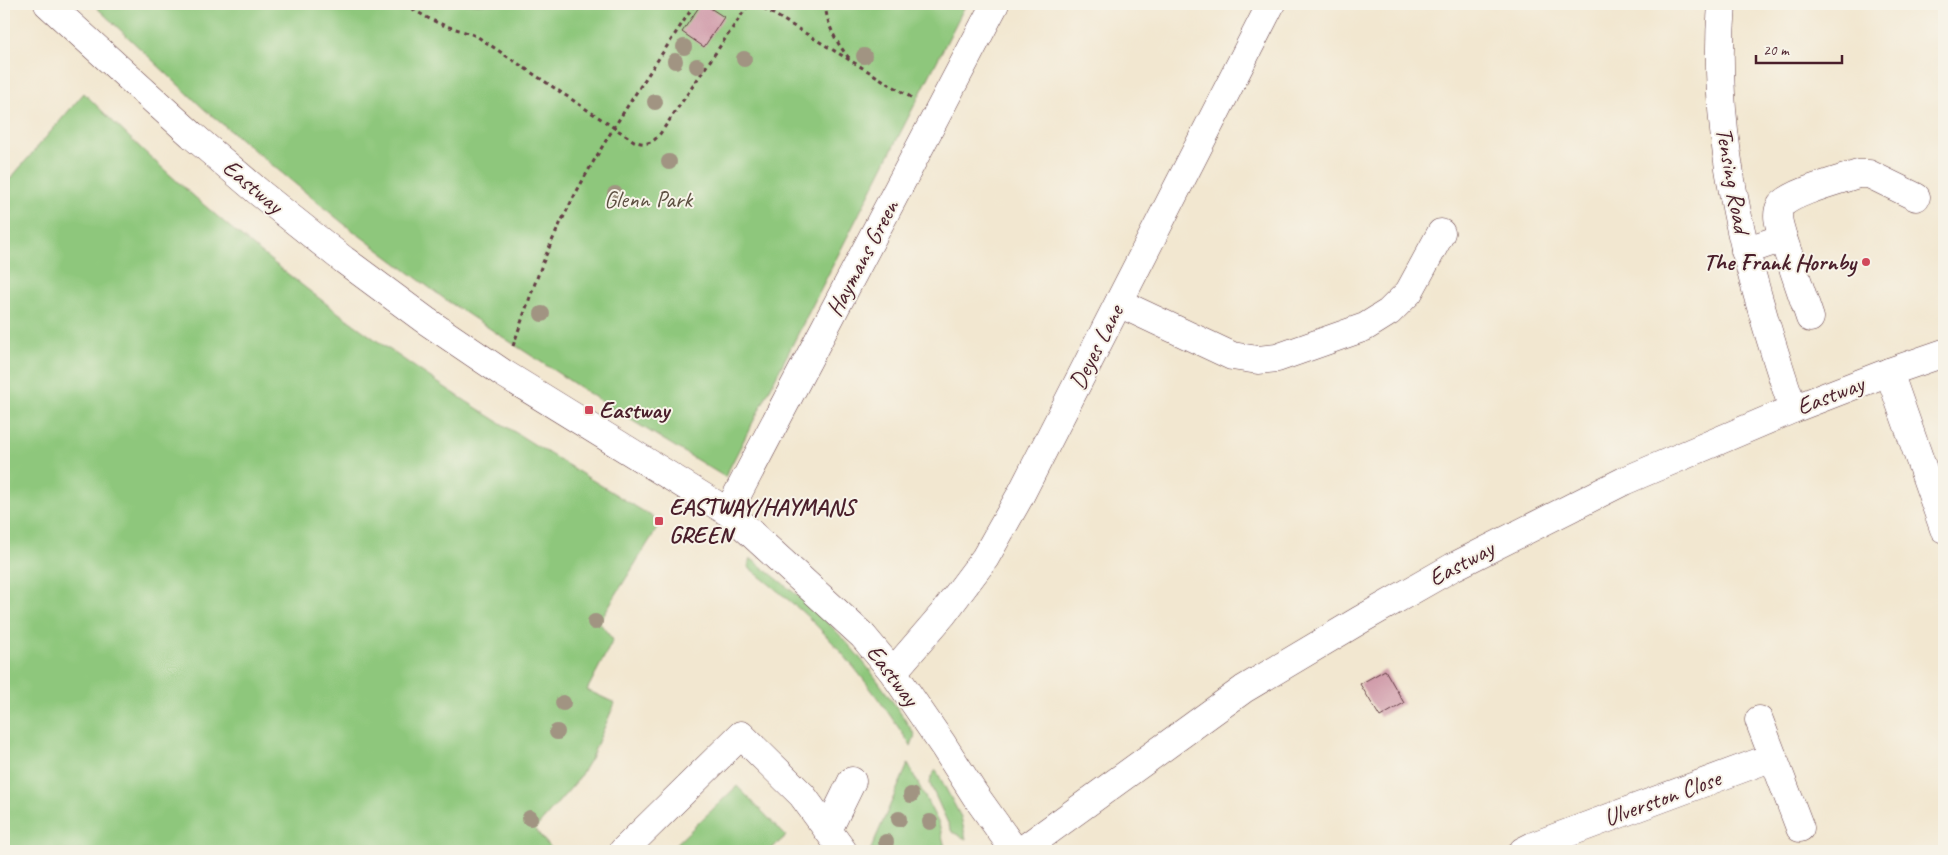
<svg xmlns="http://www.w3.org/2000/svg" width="1948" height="855" viewBox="0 0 1948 855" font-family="Caveat,sans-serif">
<rect width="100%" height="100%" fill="#f7f3e8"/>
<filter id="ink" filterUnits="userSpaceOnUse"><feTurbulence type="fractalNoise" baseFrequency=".02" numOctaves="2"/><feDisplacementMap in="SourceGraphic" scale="10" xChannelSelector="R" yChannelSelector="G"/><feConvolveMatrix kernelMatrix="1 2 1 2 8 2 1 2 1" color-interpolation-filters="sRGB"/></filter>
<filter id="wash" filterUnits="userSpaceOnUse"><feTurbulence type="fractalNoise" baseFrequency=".0096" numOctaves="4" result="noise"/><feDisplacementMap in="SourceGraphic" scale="20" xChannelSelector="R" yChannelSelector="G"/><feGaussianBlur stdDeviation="1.12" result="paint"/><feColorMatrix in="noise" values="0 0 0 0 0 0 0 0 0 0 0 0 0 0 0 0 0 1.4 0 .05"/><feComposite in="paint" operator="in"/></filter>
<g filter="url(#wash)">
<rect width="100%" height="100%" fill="#f2e7d0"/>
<g fill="#8ec77b" stroke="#6c7353">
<polygon points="93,4 966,4 725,477 613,409 446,300 344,224 204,109"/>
<path d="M84 93C207 217 346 326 494 419 549 454 605 488 661 522L599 622 613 640 587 690 615 703 591 758 577 781 535 829 553 851H9L4 847V186Z"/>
<path d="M750 558C781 581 810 605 837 632 867 663 892 700 915 735L911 746C881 701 849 657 810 619 791 601 769 584 748 567Z"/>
<polygon points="908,764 939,824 946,851 870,851"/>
<polygon points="936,770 961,817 966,839 952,832 930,784 931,777"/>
<polygon points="737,786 786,836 769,851 669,851"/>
</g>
<g id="blocks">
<g fill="#cf99a8">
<polygon points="701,4 704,4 724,17 704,47 682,32"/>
<polygon points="1385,670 1404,703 1380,717 1360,684"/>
</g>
</g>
</g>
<g filter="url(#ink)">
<use href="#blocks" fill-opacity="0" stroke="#633d44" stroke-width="1"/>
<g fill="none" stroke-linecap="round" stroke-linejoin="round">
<g stroke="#633d44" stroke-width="29">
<g id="minor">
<polyline points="48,4 192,135 261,194 344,260 425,320 503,373 728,512 863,636 893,672 943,745 975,795 1015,851"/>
<path d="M1722 4C1710 144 1749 278 1793 409"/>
<path d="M1783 238C1781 229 1775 216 1780 207 1786 194 1843 179 1858 174H1869L1916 197"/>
<polyline points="1745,251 1783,238 1810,318"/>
<polyline points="1119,303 1232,356 1258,360 1277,358 1365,327 1389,312 1409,292 1441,233"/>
<polyline points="1889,372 1944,529"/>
<polyline points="728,512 995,4"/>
<polyline points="893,672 943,614 985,558 1020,496 1271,4"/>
<polyline points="1759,720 1800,828"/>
<polyline points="828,830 852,781"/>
<polyline points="623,851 741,735 802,795 843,851"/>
<polyline points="1021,851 1244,689 1360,620 1453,567 1624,481 1793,409 1889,372 1944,353"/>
<polyline points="1523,851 1533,846 1773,757"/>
</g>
</g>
<g stroke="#633d44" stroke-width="3" stroke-dasharray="4 4" stroke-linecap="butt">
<path d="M406 4C417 12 428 19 441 24 453 29 466 31 478 37L634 141C647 146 654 143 662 131L749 4"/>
<polyline points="757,4 914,99"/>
<path d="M825 4C827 25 836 43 850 59"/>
<polyline points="761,7 769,4"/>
<path d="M513 346C528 303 542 259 563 218 600 143 649 74 695 4"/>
</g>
<use href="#minor" stroke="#fff" stroke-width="28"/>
</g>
<g fill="#a19482">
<circle cx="684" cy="47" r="8"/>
<circle cx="864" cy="56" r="8"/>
<circle cx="744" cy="59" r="8"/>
<circle cx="675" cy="61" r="8"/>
<circle cx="697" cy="66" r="8"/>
<circle cx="655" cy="102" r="8"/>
<circle cx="669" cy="162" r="8"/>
<circle cx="615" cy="194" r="8"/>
<circle cx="542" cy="314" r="8"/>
<circle cx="595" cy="622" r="8"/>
<circle cx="563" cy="703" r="8"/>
<circle cx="557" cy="732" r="8"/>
<circle cx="911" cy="795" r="8"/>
<circle cx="530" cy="818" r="8"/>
<circle cx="899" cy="819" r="8"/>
<circle cx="930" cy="822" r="8"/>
<circle cx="886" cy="842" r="8"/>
</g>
</g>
<g fill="#d1495b" stroke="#f7f3e8" stroke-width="2">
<circle cx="1866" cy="262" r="5"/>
<rect x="584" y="405" width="10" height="10" rx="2.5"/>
<rect x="654" y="516" width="10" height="10" rx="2.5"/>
</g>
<g text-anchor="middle" stroke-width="4" stroke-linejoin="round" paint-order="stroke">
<g font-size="24" fill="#4a1f2b" stroke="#f7f3e8">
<text transform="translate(1733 180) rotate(80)" y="8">Tensing Road</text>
<text transform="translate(253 186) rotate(40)" y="8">Eastway</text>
<text transform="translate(862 258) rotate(-62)" y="8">Haymans Green</text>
<text transform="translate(1096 347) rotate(-63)" y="8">Deyes Lane</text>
<text transform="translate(1830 395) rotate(-21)" y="8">Eastway</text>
<text transform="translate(1461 563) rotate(-28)" y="8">Eastway</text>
<text transform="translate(893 675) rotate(53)" y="8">Eastway</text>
<text transform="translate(1662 798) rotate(-20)" y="8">Ulverston Close</text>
</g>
<g font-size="24" fill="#5e5143" stroke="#f7f3e8">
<text x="648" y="207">Glenn Park</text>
</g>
<g font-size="24" font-weight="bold" fill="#4a1f2b" stroke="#f7f3e8" text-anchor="start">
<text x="1856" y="270" text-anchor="end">The Frank Hornby</text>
<text x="599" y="418">Eastway</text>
<text x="669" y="515">EASTWAY/HAYMANS<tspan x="669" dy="28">GREEN</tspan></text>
</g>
</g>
<rect width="1948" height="855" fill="none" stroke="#f7f3e8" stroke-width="20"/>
<path d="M1756 55v8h86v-8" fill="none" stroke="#4a1f2b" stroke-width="2.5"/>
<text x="1763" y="55" font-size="15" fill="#4a1f2b" stroke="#f7f3e8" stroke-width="4" paint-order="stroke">20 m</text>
</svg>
